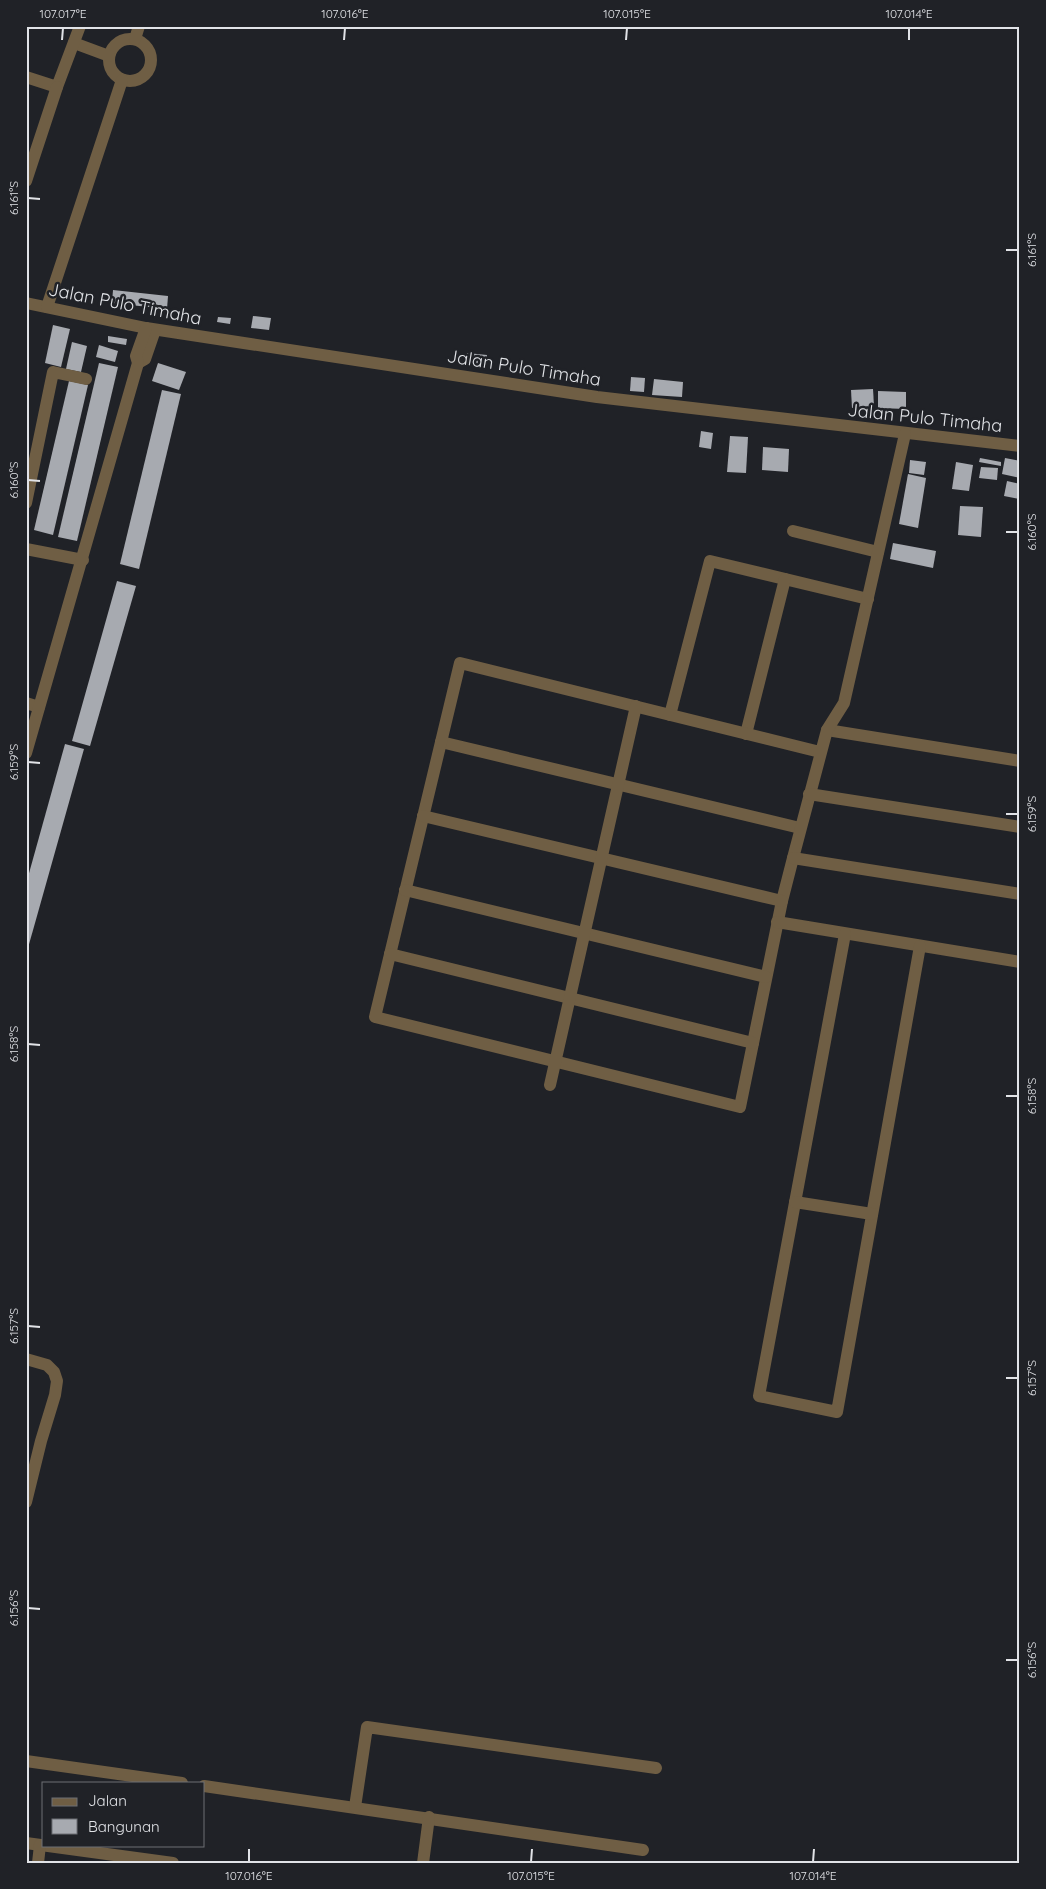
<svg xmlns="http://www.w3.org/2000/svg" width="1046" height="1889" viewBox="0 0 1046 1889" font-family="Quicksand,sans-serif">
<rect width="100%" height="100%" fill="#202227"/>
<g fill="#a7aab0">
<polygon points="113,290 168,296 167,309 112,303"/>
<polygon points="253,316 271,318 269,330 251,328"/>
<polygon points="218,317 231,318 230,324 217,322"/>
<polygon points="53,325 70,329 61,367 45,363"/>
<polygon points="108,336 127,339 126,345 108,342"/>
<polygon points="72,342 87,346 81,372 66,369"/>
<polygon points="99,345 118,351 115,362 96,357"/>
<polygon points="467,353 487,355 486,365 466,362"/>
<polygon points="99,363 118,367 77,541 58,537"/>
<polygon points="158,363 186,372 179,390 152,381"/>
<polygon points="631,377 645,378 644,392 630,391"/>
<polygon points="654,379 683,382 682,397 652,395"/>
<polygon points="69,381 88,385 53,535 34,530"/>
<polygon points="873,389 874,406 852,408 851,390"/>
<polygon points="162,390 181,394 139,569 120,564"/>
<polygon points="878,391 906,392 906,409 878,408"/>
<polygon points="701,431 713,433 711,449 699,447"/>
<polygon points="730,436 748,437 746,473 727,472"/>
<polygon points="763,447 789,449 788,472 762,470"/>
<polygon points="980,458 1001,462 1001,466 979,462"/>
<polygon points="1005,458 1020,461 1020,478 1002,474"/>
<polygon points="910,460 926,462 924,475 909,473"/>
<polygon points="956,462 973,465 969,491 952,489"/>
<polygon points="981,467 998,468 997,480 979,478"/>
<polygon points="908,474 926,478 918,528 899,524"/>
<polygon points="1007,481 1020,484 1020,499 1004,496"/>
<polygon points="960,506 983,507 981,537 958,535"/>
<polygon points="893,543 936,551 933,568 890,559"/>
<polygon points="117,581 136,586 90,746 72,741"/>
<polygon points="65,744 84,749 26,955 26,884"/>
</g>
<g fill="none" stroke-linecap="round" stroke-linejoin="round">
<g stroke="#6f5e44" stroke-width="12">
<circle cx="130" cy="60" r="21"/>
<polyline points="135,39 139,26"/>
<polyline points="74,43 109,56"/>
<polyline points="26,77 57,87 80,26"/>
<polyline points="26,181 57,87"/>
<polyline points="26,303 146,328 597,397 1020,446"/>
<polyline points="47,307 122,80"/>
<polyline points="138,363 145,359 155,330"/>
<polyline points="26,503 53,372 86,379"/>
<polyline points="793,531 878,552"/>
<polyline points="26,549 83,560"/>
<polyline points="26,703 39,707"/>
<polyline points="670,715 710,561 868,599"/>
<polyline points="827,730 1020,761"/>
<polyline points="746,734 785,579"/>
<polyline points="441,742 800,828"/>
<polyline points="820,752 460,663 375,1017 740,1107 782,901 793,858 827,730 844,703 905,434"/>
<polyline points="26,753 138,363 136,356 146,328"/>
<polyline points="809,794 1020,827"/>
<polyline points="423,816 782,901"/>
<polyline points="793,858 1020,894"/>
<polyline points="405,890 766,977"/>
<polyline points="777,922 1020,962"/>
<polyline points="845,934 759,1396 837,1412 920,946"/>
<polyline points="390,954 753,1043"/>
<polyline points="550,1085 636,706"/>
<polyline points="795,1202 872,1214"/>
<polyline points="26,1359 47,1365 54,1372 57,1381 55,1395 41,1441 26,1502"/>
<polyline points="26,1761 182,1783"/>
<polyline points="204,1786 643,1850"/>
<polyline points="355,1807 367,1727 656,1768"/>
<polyline points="26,1843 173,1863"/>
<polyline points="38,1863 40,1845"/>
<polyline points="423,1863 429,1817"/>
</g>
</g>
<path fill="none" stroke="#e1e3e7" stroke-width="2" d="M62 40 63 28M344 40 345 28M626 40 627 28M909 40V28M28 198 40 199M1006 250H1018M28 480 40 481M1006 532H1018M28 762 40 763M1006 814H1018M28 1044 40 1045M1006 1096H1018M28 1326 40 1327M1006 1378H1018M28 1608 40 1609M1006 1660H1018M249 1862V1849M531 1862 532 1849M813 1862 814 1849"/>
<g text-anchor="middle" stroke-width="5" stroke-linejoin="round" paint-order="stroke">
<g font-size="18" fill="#e1e3e7" stroke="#202227">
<text transform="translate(125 304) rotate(11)" y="6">Jalan Pulo Timaha</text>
<text transform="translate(524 368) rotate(9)" y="6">Jalan Pulo Timaha</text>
<text transform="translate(925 418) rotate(6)" y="6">Jalan Pulo Timaha</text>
</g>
</g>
<rect width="1046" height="1889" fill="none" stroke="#202227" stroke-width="55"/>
<rect x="42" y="1782" width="162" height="65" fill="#202227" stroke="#6d6f74"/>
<rect x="52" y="1798" width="25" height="8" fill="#6f5e44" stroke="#6d6f74"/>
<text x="88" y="1806" font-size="15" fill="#e1e3e7">Jalan</text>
<rect x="52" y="1819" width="25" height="15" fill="#a7aab0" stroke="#6d6f74"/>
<text x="88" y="1832" font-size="15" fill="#e1e3e7">Bangunan</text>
<rect x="28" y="28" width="990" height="1834" fill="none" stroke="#e1e3e7" stroke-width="2"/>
<g font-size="12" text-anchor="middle" fill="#e1e3e7">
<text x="63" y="18">107.017°E</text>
<text x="345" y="18">107.016°E</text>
<text x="627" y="18">107.015°E</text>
<text x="909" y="18">107.014°E</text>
<text transform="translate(14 198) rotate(-90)" y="4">6.161°S</text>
<text transform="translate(1032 250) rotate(-90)" y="4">6.161°S</text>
<text transform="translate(14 480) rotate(-90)" y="4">6.160°S</text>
<text transform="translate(1032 532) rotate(-90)" y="4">6.160°S</text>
<text transform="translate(14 762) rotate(-90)" y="4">6.159°S</text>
<text transform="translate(1032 814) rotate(-90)" y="4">6.159°S</text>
<text transform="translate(14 1044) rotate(-90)" y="4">6.158°S</text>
<text transform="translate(1032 1096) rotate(-90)" y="4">6.158°S</text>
<text transform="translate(14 1326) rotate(-90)" y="4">6.157°S</text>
<text transform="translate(1032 1378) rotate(-90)" y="4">6.157°S</text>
<text transform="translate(14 1608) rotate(-90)" y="4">6.156°S</text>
<text transform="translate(1032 1660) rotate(-90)" y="4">6.156°S</text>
<text x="249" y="1880">107.016°E</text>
<text x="531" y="1880">107.015°E</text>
<text x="813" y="1880">107.014°E</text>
</g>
</svg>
